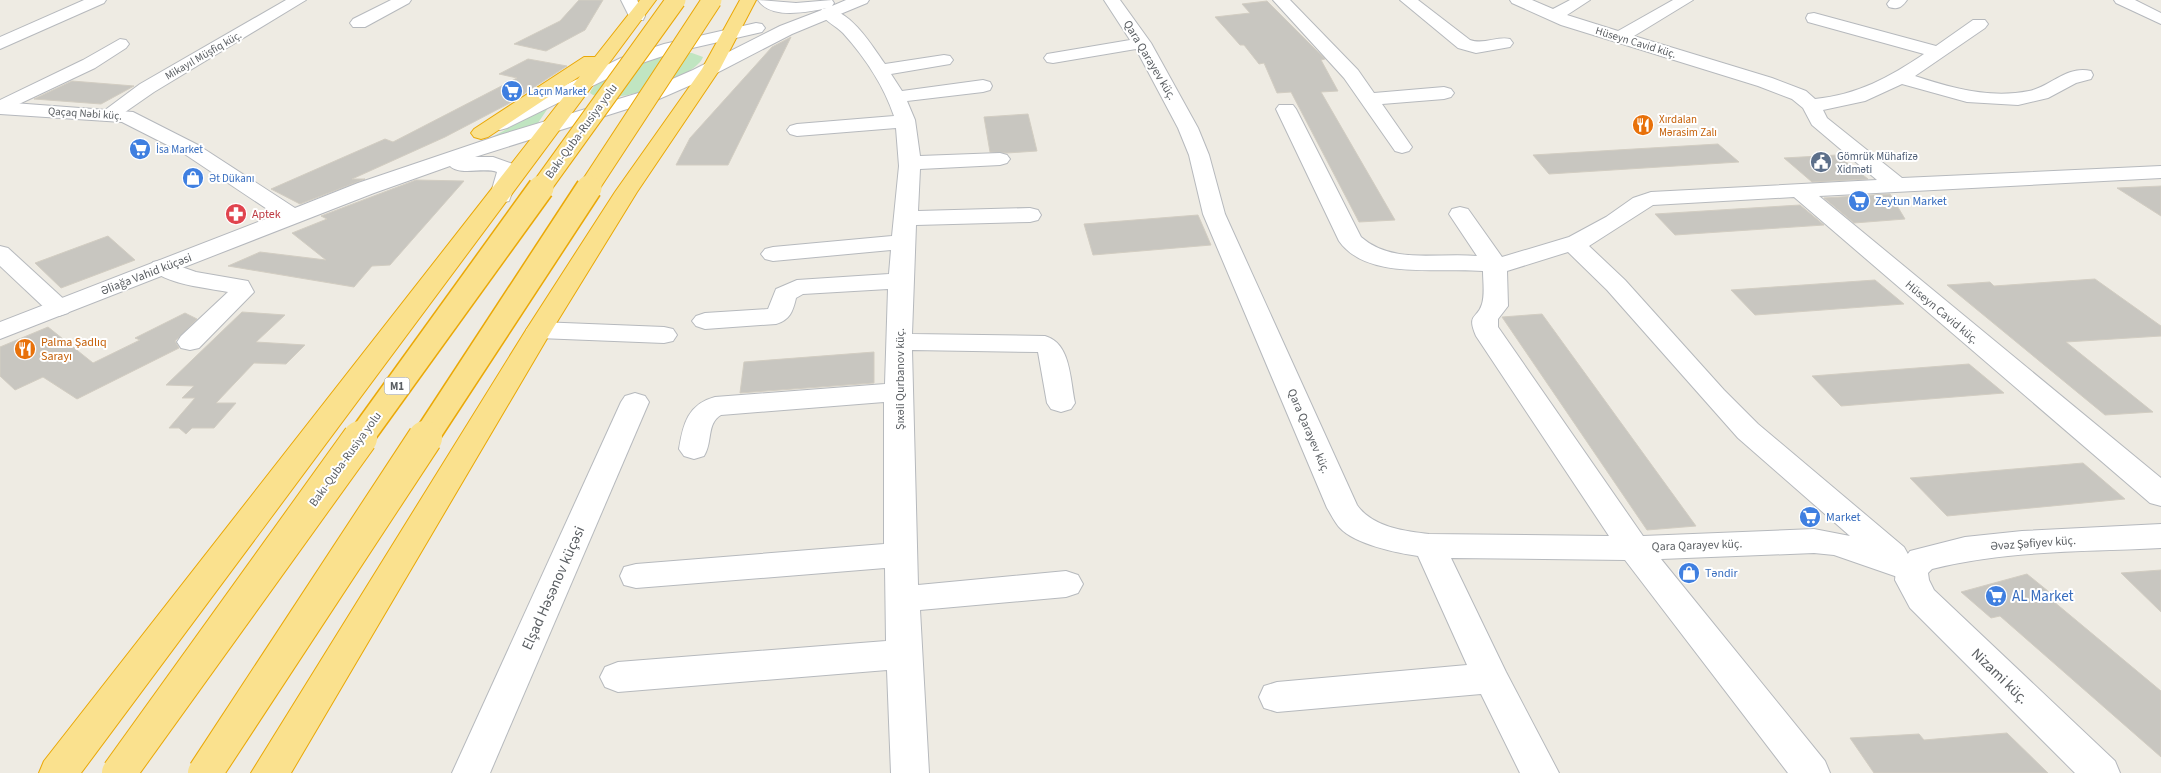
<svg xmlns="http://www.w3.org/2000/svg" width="2161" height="773" viewBox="0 0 2161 773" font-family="'Source Sans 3',sans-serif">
<rect width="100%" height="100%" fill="#eeebe3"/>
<g fill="#c0e5c1">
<path d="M682 53H692L703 57C696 78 607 109 590 93 597 72 661 55 682 53Z"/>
<polygon points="550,105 538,123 485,141"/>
</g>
<g fill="#c8c6c0" stroke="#d2cdc2">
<polygon points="579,0 603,0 585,30 546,51 514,44 560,21"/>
<polygon points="1267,1 1325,59 1321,60 1338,91 1321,92 1395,220 1359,222 1291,92 1277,93 1264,63 1259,64 1244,45 1240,45 1215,17 1250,13 1242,4"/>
<polygon points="791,37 728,165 676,165 690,138 772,47"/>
<polygon points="528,59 567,66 508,104 445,137 352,179 365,179 300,204 271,189 385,139 393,142 517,78 499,74"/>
<polygon points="72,81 134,86 101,104 34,99"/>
<polygon points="1028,114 1037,151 1007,153 990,152 984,117"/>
<polygon points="1718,144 1739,162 1549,174 1533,155"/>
<polygon points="1837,155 1868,179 1812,182 1784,158"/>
<polygon points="416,180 464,181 390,265 372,266 354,287 228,266 260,252 326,260 292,233 327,219 321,216"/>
<polygon points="2161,186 2161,216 2117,188"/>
<polygon points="1890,194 1905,219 1854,223 1824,198"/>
<polygon points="1800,205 1824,225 1675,235 1655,214"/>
<polygon points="1198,215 1211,245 1093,255 1084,224"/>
<polygon points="108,236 135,260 61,288 35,263"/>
<polygon points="2095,279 2161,326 2161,336 2066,342 2153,412 2105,415 1947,285 1990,282 1994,286"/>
<polygon points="1875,280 1904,304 1755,315 1731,290"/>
<polygon points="242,312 285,315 256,342 305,345 286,364 254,363 216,403 236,403 214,428 192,428 186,434 179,428 169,428 195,398 182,398 194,386 166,385"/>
<polygon points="185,313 197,319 175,341 179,348 77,399 43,377 15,390 0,376 0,347 48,327 93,363 140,340 135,338"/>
<polygon points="1542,314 1696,526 1647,530 1502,317"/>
<polygon points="874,352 874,383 740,393 744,362"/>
<polygon points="1969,364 2004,393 1841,406 1812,376"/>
<polygon points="2083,463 2125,499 1947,516 1910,478"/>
<polygon points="2161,570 2161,612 2121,573"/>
<polygon points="2027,574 2059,600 2053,601 2161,691 2161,757 2000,616 1991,618 1961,592"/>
<polygon points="2007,733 2048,773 1874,773 1850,738 1919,734 1924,740"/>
</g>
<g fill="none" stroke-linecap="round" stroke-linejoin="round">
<g stroke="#b6b9bd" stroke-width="2">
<g id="street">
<polygon points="84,0 106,0 104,3 0,49 0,37"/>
<polygon points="286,0 306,0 154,92 118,117 104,117 101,113 140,84"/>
<polygon points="391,0 411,0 409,3 365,27 353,27 350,23 353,19"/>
<polygon points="621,0 637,0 645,16 643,20 631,20"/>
<path d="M1104 0H1120L1151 43 1198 128 1209 155 1225 214 1357 505C1372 527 1404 531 1429 534L1609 536 1476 336C1466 313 1478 319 1482 304 1485 294 1483 281 1483 271 1440 267 1367 281 1339 241L1276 109 1279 105H1293L1296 109 1361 237C1393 265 1438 252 1477 256L1449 214 1452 209 1460 207 1468 209 1502 257 1569 237 1606 217 1633 198 1651 192 1877 180 1812 125 1803 108 1792 99 1758 86 1561 25 1512 3 1510 0H1532L1553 9 1570 0H1590L1567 15 1618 31 1673 0H1693L1634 36 1772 78 1806 91 1815 99C1857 95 1890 77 1924 54L1808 22 1806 18 1808 14 1814 13 1936 46 1973 20H1985L1988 24 1985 28 1915 76C1952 88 1990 99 2029 91 2050 87 2067 65 2091 71L2093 75 2091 79 2076 83 2048 98 2018 105 1967 102 1902 84 1865 101 1823 110 1827 118 1902 178 2161 166V178L1819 196 2161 478V506L2150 503 1794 197 1653 205 1589 246 1625 280 1724 390 1758 424 1904 547 1909 556 1924 561 1928 570 1924 579 1912 582 1834 555 1814 553 1661 559 1825 761 1830 773H1788L1625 560 1451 558 1506 672 1559 773H1520L1481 694 1277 712 1264 708 1259 697 1264 686 1277 682 1467 665 1418 556C1396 553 1355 544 1340 528 1335 523 1331 514 1327 508L1203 214 1189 155 1178 128 1136 49 1053 63 1047 62 1044 58 1047 54 1053 53 1130 40ZM1568 252 1607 290 1738 438 1850 536 1814 529 1643 536 1498 327V319L1508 306 1507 271Z"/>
<polygon points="1273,0 1290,0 1358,70 1374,93 1444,87 1451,89 1454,93 1451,97 1444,99 1382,104 1412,147 1409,151 1402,153 1395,151 1344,78"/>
<path d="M1400 0H1418L1470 40C1484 45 1497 36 1510 39L1513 43 1510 47 1476 53 1458 48Z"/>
<path d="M1890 0H1907C1902 7 1898 10 1889 7L1887 4Z"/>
<path d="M828 8C853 14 871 44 885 64L944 55 950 56 953 60 950 64 944 65 891 74 902 91 983 80 990 82 992 86 990 90 983 92 907 101 915 120 920 156 1000 153 1007 155 1010 159 1007 163 1000 165 920 169 918 211 1030 208 1038 210 1041 215 1038 220 1030 222 916 225 912 334 1045 336C1071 343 1070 380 1075 403L1071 409 1061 412 1051 409 1047 403 1038 352 912 350 918 585 1066 571 1078 575 1083 584 1078 593 1066 597 920 610 929 773H891L887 670 618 692 605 687 600 677 605 667 618 662 886 641 885 568 636 588 624 585 620 576 624 567 636 564 884 544V402L721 415C706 424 713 442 704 456L694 459 684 456 679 449C683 424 688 404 715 397L885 384 888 289 803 294 796 298C793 311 790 320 776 324L705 329 696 326 692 321 696 316 705 313 768 309 776 289 797 280 889 274 891 250 773 261 765 259 761 254 765 249 773 247 892 236 899 166 896 128 797 136 790 134 787 130 790 126 797 124 894 116C884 86 864 56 843 33 836 26 825 21 820 13L822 9Z"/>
<polygon points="120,39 126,40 129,44 126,48 95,68 0,113 0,100 83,60"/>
<polygon points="0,246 8,248 68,303 72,308 68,313 59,316 50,313 0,266"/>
<path d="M162 260 196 272 248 281 254 292 199 348 190 350 181 348 177 342 181 336 228 292C208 288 162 284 150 267L153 262Z"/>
<polygon points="539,322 664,327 673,329 677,335 673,341 664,343 539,338 530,335 526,330 530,325"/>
<polygon points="635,393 645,396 649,402 490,773 452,773 621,402 625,396"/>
</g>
</g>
<g stroke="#b5b8bd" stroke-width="2">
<g id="secondary">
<path d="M758 0 796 3 832 0 834 3 832 6 846 0H869L867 3 792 34 707 78 659 99 475 157H493L513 164 519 174 509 201 501 203 493 201 490 196 497 172C483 167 460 176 450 166L374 193 0 339V322L276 215 183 153 122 122 0 114V102L133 112 198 145 295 208 358 183 500 135 645 91 693 70 780 26 827 8C808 12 771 20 758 0Z"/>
<polygon points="2114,0 2135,0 2161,13 2161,24 2116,3"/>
<polygon points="756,23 762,24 765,28 762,32 675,52 633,66 507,128 500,130 493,128 490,124 493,120 621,58 664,44"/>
<path d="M2161 524V548C2085 552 2006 550 1932 569L1928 573 1929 580 1934 590 2115 761 2120 773H2075L1910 608 1895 580 1896 570 1910 551 1965 537 2022 531Z"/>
</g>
</g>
<g stroke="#eaa807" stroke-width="2">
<g id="highway">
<polygon points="640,0 656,0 81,773 39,773 44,761 580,76 488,137 481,139 474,137 471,133 474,129 584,57 595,57"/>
<polygon points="740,0 756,0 720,69 637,192 552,330 291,773 251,773 526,330 615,192 702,69"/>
</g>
</g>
<use href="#street" fill="#fff" fill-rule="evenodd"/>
<use href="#secondary" fill="#fff" fill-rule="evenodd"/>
<use href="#highway" fill="#fae18e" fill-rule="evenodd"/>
<g stroke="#eaa807" stroke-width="21" stroke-linecap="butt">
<g id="highway-bridge-far2">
<polyline points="540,189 676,0"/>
<polyline points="588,189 712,0"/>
</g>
</g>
<g stroke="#eaa807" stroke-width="28" stroke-linecap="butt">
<g id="highway-bridge-far1">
<polyline points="359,440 541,188"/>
<polyline points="424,440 589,188"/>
</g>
</g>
<g stroke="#eaa807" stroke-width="36" stroke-linecap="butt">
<g id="highway-bridge">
<polyline points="119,773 360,438"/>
<polyline points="205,773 425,438"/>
</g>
</g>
<use href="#highway-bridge-far2" stroke="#fae18e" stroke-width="19"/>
<use href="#highway-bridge-far1" stroke="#fae18e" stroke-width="25"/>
<use href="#highway-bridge" stroke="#fae18e" stroke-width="34"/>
</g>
<defs>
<g id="supermarket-disc" transform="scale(1.125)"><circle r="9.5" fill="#3f7fe0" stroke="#fff"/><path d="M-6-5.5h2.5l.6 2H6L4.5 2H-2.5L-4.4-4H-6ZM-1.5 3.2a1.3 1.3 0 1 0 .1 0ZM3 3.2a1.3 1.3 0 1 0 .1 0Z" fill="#fff"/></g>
<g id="restaurant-disc" transform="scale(1.125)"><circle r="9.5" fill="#e8710a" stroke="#fff"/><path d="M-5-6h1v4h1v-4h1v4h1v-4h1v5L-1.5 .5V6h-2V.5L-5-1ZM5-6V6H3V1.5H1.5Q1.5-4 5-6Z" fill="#fff"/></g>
<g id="civic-disc" transform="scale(1.125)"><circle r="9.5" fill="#5c6f8a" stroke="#fff"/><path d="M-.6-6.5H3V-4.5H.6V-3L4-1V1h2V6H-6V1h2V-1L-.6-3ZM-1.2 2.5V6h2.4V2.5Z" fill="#fff"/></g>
<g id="shop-disc" transform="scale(1.125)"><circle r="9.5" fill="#3f7fe0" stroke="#fff"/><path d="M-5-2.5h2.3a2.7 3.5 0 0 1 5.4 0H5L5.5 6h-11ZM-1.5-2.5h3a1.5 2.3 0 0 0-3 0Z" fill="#fff"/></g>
<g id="pharmacy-disc" transform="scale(1.125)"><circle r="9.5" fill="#e0444e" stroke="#fff"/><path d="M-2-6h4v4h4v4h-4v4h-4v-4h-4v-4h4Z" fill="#fff"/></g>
</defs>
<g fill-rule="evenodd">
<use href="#supermarket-disc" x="512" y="91"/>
<use href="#restaurant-disc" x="1643" y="125"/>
<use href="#supermarket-disc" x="140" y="149"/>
<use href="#civic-disc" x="1821" y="162"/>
<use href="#shop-disc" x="193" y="178"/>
<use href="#supermarket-disc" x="1859" y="201"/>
<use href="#pharmacy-disc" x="236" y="214"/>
<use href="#restaurant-disc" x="25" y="349"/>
<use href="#supermarket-disc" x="1810" y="517"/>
<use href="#shop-disc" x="1689" y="573"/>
<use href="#supermarket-disc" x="1996" y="596"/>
</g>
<g text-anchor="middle" stroke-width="4" stroke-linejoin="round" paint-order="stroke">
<g font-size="11" fill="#5b5f63" stroke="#fff">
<text transform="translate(1636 42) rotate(17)" y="4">Hüseyn Cavid küç.</text>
<text transform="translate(203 55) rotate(-30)" y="4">Mikayıl Müşfiq küç.</text>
<text transform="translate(85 113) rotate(4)" y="4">Qaçaq Nəbi küç.</text>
</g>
<g font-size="11" fill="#366cbe" stroke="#fff" text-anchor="start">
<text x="528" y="95">Laçın Market</text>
<text x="156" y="153">İsa Market</text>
<text x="209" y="182">Ət Dükanı</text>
</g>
<g font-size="11" fill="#c56008" stroke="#fff" text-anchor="start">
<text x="1659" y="123">Xırdalan<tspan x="1659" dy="13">Mərasim Zalı</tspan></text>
</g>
<g font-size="11" fill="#4e5e75" stroke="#fff" text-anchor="start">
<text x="1837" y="160">Gömrük Mühafizə<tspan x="1837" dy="13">Xidməti</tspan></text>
</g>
<rect fill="#fff" stroke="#8c8f92" stroke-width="1" x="384.5" y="377.5" width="25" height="17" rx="4"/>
<g font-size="11" font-weight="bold" fill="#5b5f63">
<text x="397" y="390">M1</text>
</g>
<g font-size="12" fill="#5b5f63" stroke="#fff">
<text transform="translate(1150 60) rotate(59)" y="4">Qara Qarayev küç.</text>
<text transform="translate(581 131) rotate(-54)" y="4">Bakı-Quba-Rusiya yolu</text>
<text transform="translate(146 274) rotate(-21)" y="4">Əliağa Vahid küçəsi</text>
<text transform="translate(1942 312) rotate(40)" y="4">Hüseyn Cavid küç.</text>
<text transform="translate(900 379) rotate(-90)" y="4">Şıxəli Qurbanov küç.</text>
<text transform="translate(1309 431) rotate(67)" y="4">Qara Qarayev küç.</text>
<text transform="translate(345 459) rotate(-54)" y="4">Bakı-Quba-Rusiya yolu</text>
<text transform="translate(2033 543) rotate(-4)" y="4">Əvəz Şəfiyev küç.</text>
<text transform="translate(1697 545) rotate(-2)" y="4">Qara Qarayev küç.</text>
</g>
<g font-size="12" fill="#366cbe" stroke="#fff" text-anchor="start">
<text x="1875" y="205">Zeytun Market</text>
<text x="1826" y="521">Market</text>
<text x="1705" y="577">Təndir</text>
</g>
<g font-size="12" fill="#be3a42" stroke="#fff" text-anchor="start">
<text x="252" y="218">Aptek</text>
</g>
<g font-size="12" fill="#c56008" stroke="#fff" text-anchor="start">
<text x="41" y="346">Palma Şadlıq<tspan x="41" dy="14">Sarayı</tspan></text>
</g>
<g font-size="15" fill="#5b5f63" stroke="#fff">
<text transform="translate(553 588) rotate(-66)" y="5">Elşad Həsənov küçəsi</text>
<text transform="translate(2000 676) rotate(44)" y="5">Nizami küç.</text>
</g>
<g font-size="15" fill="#366cbe" stroke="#fff" text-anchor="start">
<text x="2012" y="601">AL Market</text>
</g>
</g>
</svg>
